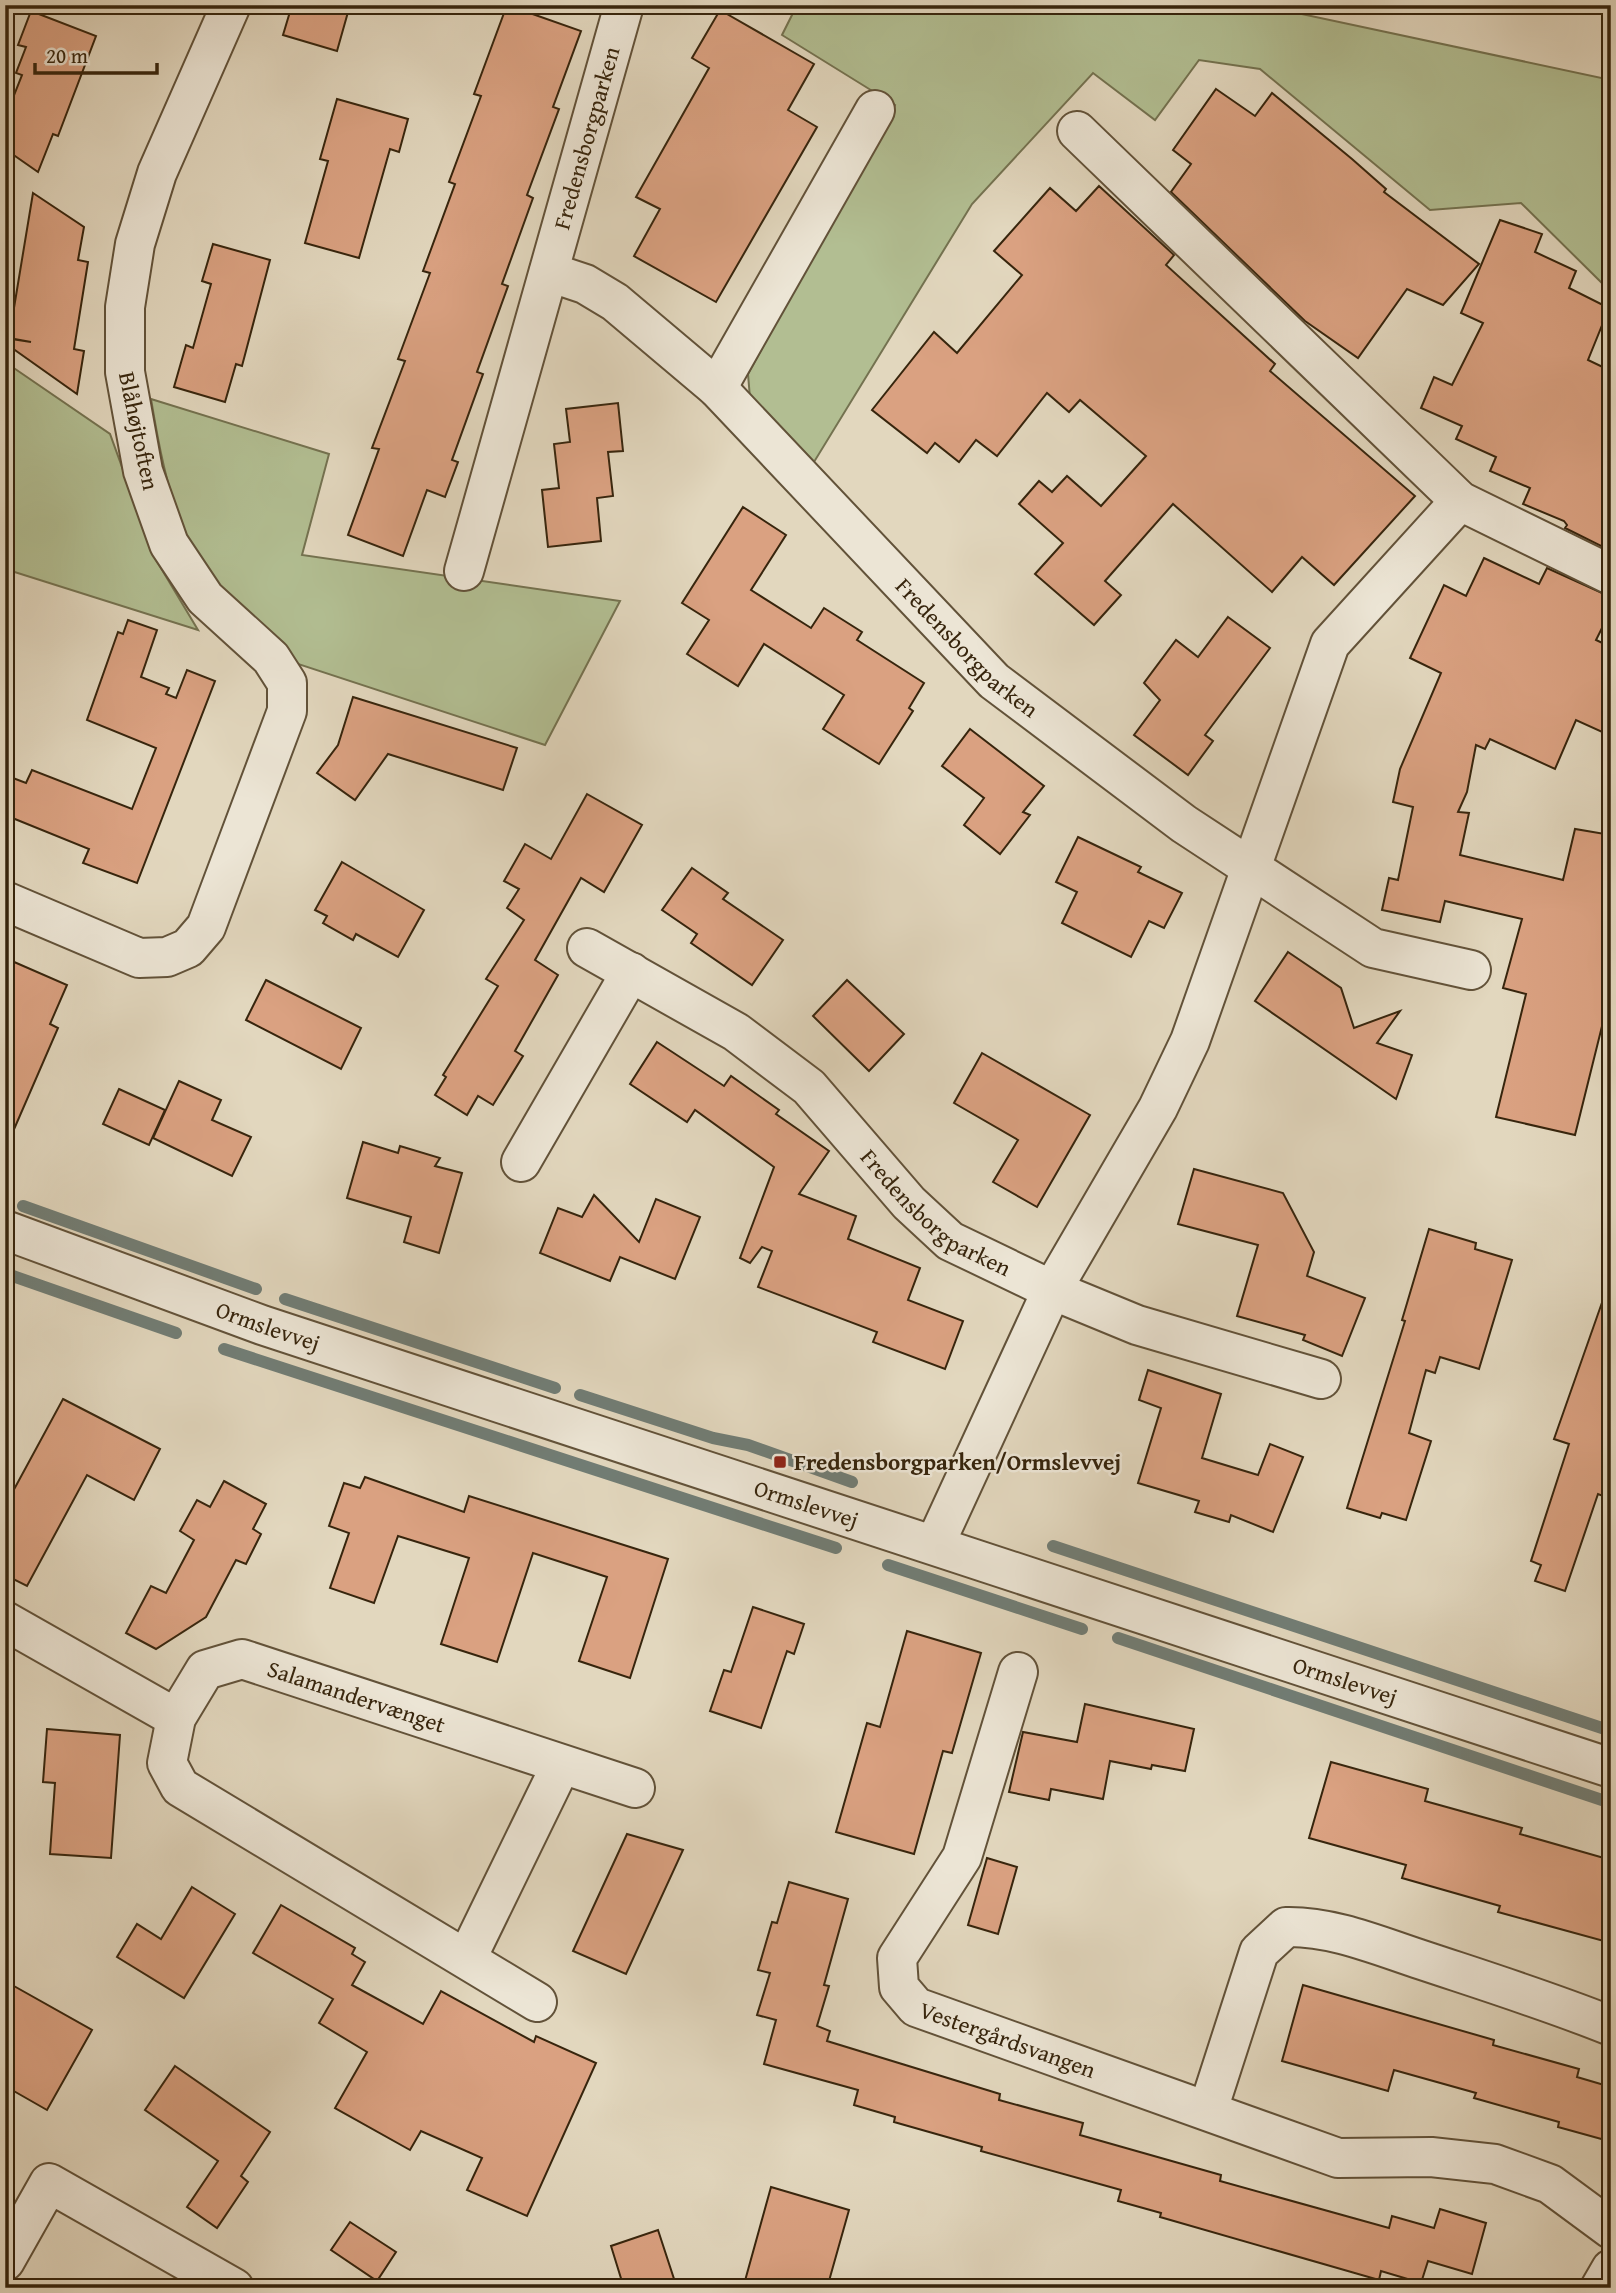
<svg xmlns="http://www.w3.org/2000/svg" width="1616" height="2293" viewBox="0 0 1616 2293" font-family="'Gentium Book Plus',serif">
<rect width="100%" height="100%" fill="#e2d7be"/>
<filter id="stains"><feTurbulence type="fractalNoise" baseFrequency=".00286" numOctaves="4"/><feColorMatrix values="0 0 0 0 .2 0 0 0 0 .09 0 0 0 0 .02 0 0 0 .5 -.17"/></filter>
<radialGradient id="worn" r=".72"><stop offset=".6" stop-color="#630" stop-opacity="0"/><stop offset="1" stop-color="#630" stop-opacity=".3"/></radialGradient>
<g fill="#b2be92" stroke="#747250" stroke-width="2">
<polygon points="797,5 1259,5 1611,80 1611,292 1521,203 1430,210 1260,69 1199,60 1155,120 1093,73 972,204 814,462 750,398 748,374 895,105 782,35"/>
<polygon points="5,362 110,434 155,558 198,630 5,569"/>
<path d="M151 399 329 454 302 555 620 601 545 745 298 664C290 654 283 643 273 635 259 622 240 612 227 598 176 542 163 470 151 399Z"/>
</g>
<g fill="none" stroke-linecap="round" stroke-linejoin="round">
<g stroke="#717d75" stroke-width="12">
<polyline points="23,1206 256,1289"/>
<polyline points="10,1275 176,1333"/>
<polyline points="285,1299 555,1388"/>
<polyline points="224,1349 836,1548"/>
<polyline points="580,1395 713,1438 748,1445 852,1482"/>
<polyline points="1053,1546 1611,1731"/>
<polyline points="888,1565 1082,1629"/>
<polyline points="1118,1638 1611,1803"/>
</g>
</g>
<g fill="#daa181" stroke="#37250d" stroke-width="2">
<polygon points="292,5 350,5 337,51 283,35"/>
<polygon points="507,5 581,31 553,107 559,109 527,195 533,198 502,284 508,286 477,372 483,374 452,460 458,462 445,497 427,490 403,556 348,535 379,449 372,448 405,361 398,359 430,273 423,271 455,184 449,182 481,96 474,94"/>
<polygon points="720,10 814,64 788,110 817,127 716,302 634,256 660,209 636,197 709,68 692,58"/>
<polygon points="31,11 96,36 58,136 53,134 38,172 5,149 5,118 22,75 16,73 26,47 18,45"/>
<polygon points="1216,89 1255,116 1272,93 1352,159 1386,189 1384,192 1479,264 1443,305 1407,289 1358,358 1305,321 1171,192 1191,164 1173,150"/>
<polygon points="337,99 408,119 399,152 390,149 359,258 305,243 328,161 320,159"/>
<polygon points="1099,186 1174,255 1166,265 1275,364 1270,371 1415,496 1334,585 1302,557 1272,592 1173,504 1105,581 1121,595 1094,625 1035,574 1063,543 1019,504 1039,481 1052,492 1067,476 1101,506 1146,456 1080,400 1069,412 1047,393 997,456 976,440 959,462 935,443 927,453 872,410 934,332 957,353 1022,275 994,251 1050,188 1076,211"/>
<polygon points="33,193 84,227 78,260 88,262 74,349 84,351 77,394 5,343 5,338 31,342 9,338"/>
<polygon points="1500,220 1542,234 1535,252 1576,271 1569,288 1609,308 1588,360 1611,371 1611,551 1565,528 1567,525 1564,521 1523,504 1530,488 1490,471 1496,457 1456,439 1462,426 1421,408 1434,377 1452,385 1483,323 1461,313"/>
<polygon points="213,244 270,260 242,366 236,364 225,402 174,387 186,345 193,348 211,284 202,281"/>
<polygon points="618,403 623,451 608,452 613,496 597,498 601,541 548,547 542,490 559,488 554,444 570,442 566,409"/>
<polygon points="743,507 786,535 751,590 811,628 824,608 862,632 857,640 924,683 909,708 913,711 879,764 823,729 844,695 764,644 738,686 687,654 709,620 682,603"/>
<polygon points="1484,558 1539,584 1547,568 1611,597 1611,610 1596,640 1611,647 1611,736 1576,720 1555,769 1490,739 1485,749 1476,745 1467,792 1458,812 1469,813 1460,855 1563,880 1575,829 1611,835 1611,990 1575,1135 1496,1117 1526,994 1503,988 1522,919 1445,901 1440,922 1382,910 1389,878 1398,880 1413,807 1393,802 1400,769 1441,673 1410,658 1444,585 1466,596"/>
<polygon points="1228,617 1270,648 1205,735 1213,741 1188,775 1134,735 1160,700 1144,683 1176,640 1198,657"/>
<polygon points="128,620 157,630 141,677 169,688 166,694 176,698 187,670 215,681 137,883 83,863 89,849 5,815 5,775 26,783 32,770 132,809 156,748 87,720 118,632 123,634"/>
<polygon points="353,697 517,748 503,790 388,754 355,800 317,773 338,745"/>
<polygon points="970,729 1044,786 1023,812 1030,815 1000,854 964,825 984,798 942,766"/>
<polygon points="587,794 642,825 604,892 581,878 535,960 558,975 515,1051 523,1056 493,1105 478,1096 467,1115 435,1095 446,1077 443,1075 498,986 486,979 524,920 507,908 519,889 504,881 525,844 551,859"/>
<polygon points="1078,837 1141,867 1138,872 1182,893 1164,928 1149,921 1131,957 1062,923 1077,892 1056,882"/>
<polygon points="342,862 424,910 398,957 356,934 353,940 323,923 327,916 315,910"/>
<polygon points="692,868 728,893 723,899 783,940 752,985 691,943 697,934 662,910"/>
<polygon points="1288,952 1341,988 1354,1028 1400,1011 1377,1043 1412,1055 1396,1099 1255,1001"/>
<polygon points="5,958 67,985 50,1024 58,1028 5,1150"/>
<polygon points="266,980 361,1028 341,1069 246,1020"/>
<polygon points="847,980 904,1034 869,1071 813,1016"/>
<polygon points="657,1042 724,1086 731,1076 779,1110 776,1114 829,1151 799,1194 856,1216 848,1239 920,1268 908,1300 963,1321 945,1369 873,1342 877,1332 758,1287 772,1251 762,1247 750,1263 740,1258 774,1167 695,1110 687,1122 630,1084"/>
<polygon points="982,1053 1090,1115 1037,1207 993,1182 1018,1140 954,1103"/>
<polygon points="179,1081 221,1100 212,1120 251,1137 232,1176 153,1138"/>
<polygon points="119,1089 165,1110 149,1145 103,1124"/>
<polygon points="363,1142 398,1153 400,1146 440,1158 435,1166 462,1173 439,1253 404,1242 411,1217 347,1198"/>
<polygon points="1194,1169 1283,1193 1314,1252 1307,1276 1365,1298 1342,1356 1303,1340 1305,1335 1237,1316 1258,1245 1178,1224"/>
<polygon points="594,1195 639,1242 656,1199 700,1217 675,1279 620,1257 610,1281 540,1253 558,1208 582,1217"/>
<polygon points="1429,1229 1476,1243 1475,1249 1512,1260 1479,1369 1440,1357 1435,1373 1426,1370 1409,1433 1431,1441 1406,1520 1382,1513 1380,1518 1347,1508 1405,1321 1402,1320"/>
<polygon points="1605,1294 1611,1295 1611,1499 1598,1494 1565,1591 1535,1581 1541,1565 1531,1561 1569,1444 1554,1439"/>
<polygon points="1148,1370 1221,1394 1202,1458 1258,1475 1270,1444 1303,1457 1273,1532 1231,1515 1229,1522 1195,1512 1199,1501 1138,1483 1161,1408 1139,1400"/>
<polygon points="63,1399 160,1449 134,1500 87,1475 27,1586 5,1575 5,1506"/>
<polygon points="365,1477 464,1512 469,1496 668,1559 630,1678 579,1661 607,1577 533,1553 497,1662 441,1644 469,1558 398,1536 374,1603 330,1588 349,1533 329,1526 344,1483 360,1488"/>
<polygon points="224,1481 266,1504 253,1529 261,1534 246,1564 236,1560 206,1617 156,1649 126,1633 151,1586 166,1593 194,1540 180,1531 197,1500 210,1507"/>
<polygon points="753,1607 804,1624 794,1654 787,1651 761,1728 710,1711 724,1670 731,1672"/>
<polygon points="907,1631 981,1653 952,1753 943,1751 914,1854 836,1832 867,1723 880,1727"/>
<polygon points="1085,1704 1194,1729 1185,1771 1152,1765 1151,1769 1110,1761 1103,1799 1051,1789 1049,1800 1009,1792 1023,1732 1077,1742"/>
<polygon points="47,1729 120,1735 111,1858 50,1854 55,1783 43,1782"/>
<polygon points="1331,1762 1428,1789 1425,1801 1522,1828 1520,1834 1611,1860 1611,1943 1498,1912 1500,1906 1402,1878 1406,1865 1309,1838"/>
<polygon points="627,1834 683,1850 626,1974 573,1951"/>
<polygon points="987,1858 1017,1867 998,1934 968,1925"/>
<polygon points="789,1882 848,1899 824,1985 829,1986 817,2026 830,2031 827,2041 1000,2094 999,2100 1083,2123 1080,2135 1221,2175 1220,2181 1389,2228 1392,2216 1434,2228 1440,2209 1486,2223 1472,2274 1428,2261 1421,2283 1381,2271 1379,2280 1160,2217 1161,2213 1118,2201 1121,2190 981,2151 982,2147 894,2122 895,2117 854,2105 858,2090 764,2064 776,2020 757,2015 770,1973 758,1970 772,1922 777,1923"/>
<polygon points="192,1887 235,1914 184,1998 117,1957 137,1924 161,1939"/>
<polygon points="281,1905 355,1948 352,1954 365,1962 352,1985 423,2024 441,1991 534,2042 536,2036 596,2063 527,2216 467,2190 482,2158 421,2131 410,2150 335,2108 367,2052 319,2023 333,1999 253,1953"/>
<polygon points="5,1981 92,2030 47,2110 5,2086"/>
<polygon points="1303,1985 1494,2040 1493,2045 1579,2069 1577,2077 1611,2087 1611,2119 1605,2140 1558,2127 1559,2122 1474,2098 1476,2093 1394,2070 1388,2091 1282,2061"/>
<polygon points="175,2066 270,2132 241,2176 248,2182 217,2228 187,2207 218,2161 145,2110"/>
<polygon points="771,2187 849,2210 827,2288 743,2288"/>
<polygon points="350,2222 396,2252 377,2281 331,2250"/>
<polygon points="658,2230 677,2288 624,2288 611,2246"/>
</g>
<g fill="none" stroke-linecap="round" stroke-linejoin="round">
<g stroke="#625239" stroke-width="42">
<g id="minor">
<polyline points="1077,131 1460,501 1611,575"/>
<path id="s1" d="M549 272 585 284 615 302 717 388 994 681 1184 824 1373 948 1471 970"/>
<polyline points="717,388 875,110"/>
<path id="s2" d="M464 571 624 5"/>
<polyline points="5,901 139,958 167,957 188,948 206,927 287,711 287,683 271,658 205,598 169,544 143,471 125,372 125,307 135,244 157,173 231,5"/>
<path id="s3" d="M587 948 736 1032 809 1087 909 1203 950 1241 1052 1290 1137 1325 1321 1379"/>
<polyline points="521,1162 631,972"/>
<polyline points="935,1544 1052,1290 1158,1108 1190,1041 1330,644 1460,501"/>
<polyline points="5,1621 176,1718"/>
<path id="s4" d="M1018 1672 962 1857 897 1958 899 1987 916 2007 1338 2158 1431 2157 1495 2164 1550 2184 1611 2229"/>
<polyline points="467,1958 561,1765"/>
<path id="s5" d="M537 2002 180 1787 167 1763 176 1718 205 1670 242 1659 635 1788"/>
<path d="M1208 2110 1259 1952 1286 1927C1333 1926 1379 1946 1422 1960 1485 1981 1549 2001 1611 2026"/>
<polyline points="5,2261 49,2183 234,2288"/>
<polyline points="1600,2288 1611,2269"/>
</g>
</g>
<g stroke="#625239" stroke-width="42">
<g id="tertiary">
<path id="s6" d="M5 1230 262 1325 1611 1768"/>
</g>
</g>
<use href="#minor" stroke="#ece5d5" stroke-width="38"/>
<use href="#tertiary" stroke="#ece5d5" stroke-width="38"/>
</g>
<rect fill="#8f2418" stroke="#ece5d5" stroke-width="2.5" x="773" y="1455" width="14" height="14" rx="3.5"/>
<g text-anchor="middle" stroke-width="5" stroke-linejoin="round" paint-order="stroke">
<g font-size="23" fill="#37250d" stroke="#ece5d5">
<text dy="8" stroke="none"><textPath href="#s2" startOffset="450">Fredensborgparken</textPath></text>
<text transform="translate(139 431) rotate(78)" y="8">Blåhøjtoften</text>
<text dy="8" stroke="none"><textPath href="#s1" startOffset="567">Fredensborgparken</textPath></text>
<text dy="8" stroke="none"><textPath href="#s3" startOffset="443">Fredensborgparken</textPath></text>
<text dy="8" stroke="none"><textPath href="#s6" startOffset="280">Ormslevvej</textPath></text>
<text dy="8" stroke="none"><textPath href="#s6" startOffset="847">Ormslevvej</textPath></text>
<text dy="8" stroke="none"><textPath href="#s6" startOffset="1414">Ormslevvej</textPath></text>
<text dy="8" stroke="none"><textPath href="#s5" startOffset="705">Salamandervænget</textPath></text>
<text dy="8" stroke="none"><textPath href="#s4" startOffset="466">Vestergårdsvangen</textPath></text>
</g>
<g font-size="23" font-weight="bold" fill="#37250d" stroke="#ece5d5" text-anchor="start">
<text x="794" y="1470">Fredensborgparken/Ormslevvej</text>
</g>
</g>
<rect width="1616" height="2293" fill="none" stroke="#e2d7be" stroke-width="28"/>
<rect x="7" y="7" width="1602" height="2279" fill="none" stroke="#37250d" stroke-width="3.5"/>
<rect x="14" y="14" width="1588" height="2265" fill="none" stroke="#37250d" stroke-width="2"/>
<path d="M35 63v10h122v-10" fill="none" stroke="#37250d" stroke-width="3.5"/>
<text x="46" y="63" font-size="21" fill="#37250d" stroke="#ece5d5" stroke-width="5" paint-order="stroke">20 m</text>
<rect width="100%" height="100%" filter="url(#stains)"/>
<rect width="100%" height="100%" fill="url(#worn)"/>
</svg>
